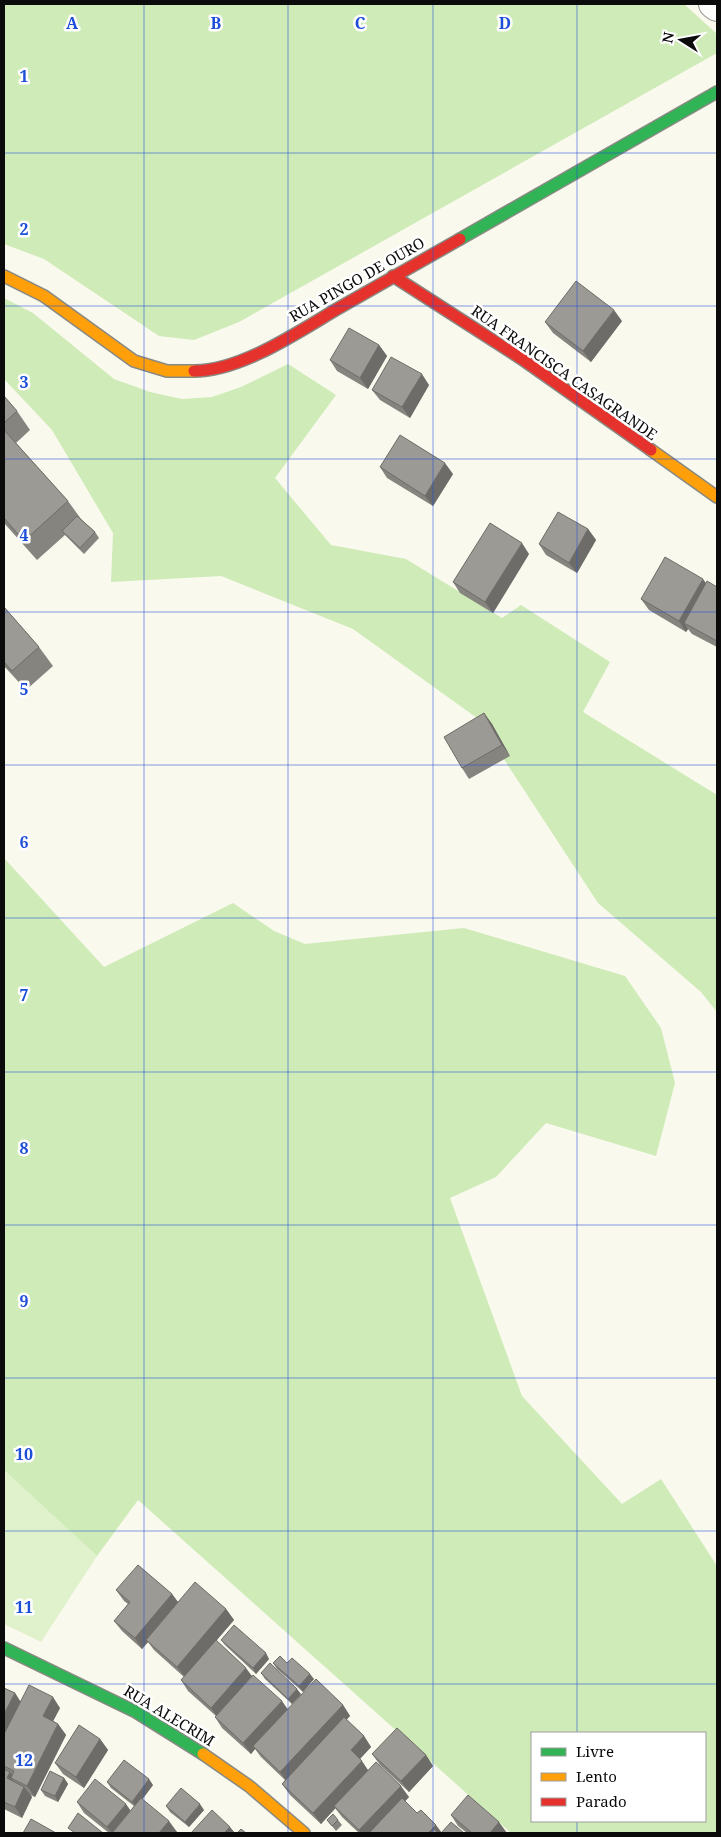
<svg xmlns="http://www.w3.org/2000/svg" width="721" height="1837" viewBox="0 0 721 1837" font-family="'Noto Serif',serif">
<rect width="100%" height="100%" fill="#faf9ee"/>
<polygon fill="#e0f2cb" points="4,1470 97,1556 41,1642 4,1624"/>
<g fill="#ceebb8" fill-rule="evenodd">
<polygon points="4,4 684,4 717,34 717,53 239,322 194,340 159,336 44,259 4,244"/>
<polygon points="4,298 33,313 114,379 150,392 182,399 212,397 241,387 288,364 336,395 275,478 331,545 406,559 502,618 521,605 610,662 583,712 717,795 717,1012 701,992 598,903 477,718 353,629 221,576 111,582 113,533 52,430 4,379"/>
<path d="M4 858 104 967 233 903 274 931 305 944 464 928 625 976 661 1028 675 1083 656 1156 546 1123 496 1177 450 1198 522 1396 622 1504 661 1479 717 1566V1833H511L138 1500 97 1556 4 1470ZM532 1733H705V1821H532Z"/>
</g>
<g fill="none" stroke-linecap="round" stroke-linejoin="round">
<g stroke="#93928d" stroke-width="30">
<polyline id="street" points="713,4 717,7"/>
</g>
<g stroke="#898984" stroke-width="14">
<g id="fast">
<polyline points="460,239 717,92"/>
<polyline points="4,1648 136,1712 203,1754"/>
</g>
</g>
<g stroke="#898984" stroke-width="14">
<g id="slow">
<polyline points="4,276 44,296 134,361 167,371 194,371"/>
<polyline points="651,450 717,497"/>
<polyline points="203,1754 249,1786 304,1833"/>
</g>
</g>
<g stroke="#898984" stroke-width="14">
<g id="jam">
<polyline points="393,276 522,359 651,450"/>
<path d="M194 371C241 371 298 332 337 309 378 286 419 262 460 239"/>
</g>
</g>
<use href="#street" stroke="#fefefc" stroke-width="28"/>
<use href="#fast" stroke="#30b455" stroke-width="11"/>
<use href="#slow" stroke="#ff9f0a" stroke-width="11"/>
<use href="#jam" stroke="#e5322d" stroke-width="11"/>
</g>
<g fill="#86847f">
<polygon points="622,321 591,362 553,333 545,322"/>
<polygon points="379,345 387,356 368,389 337,371 330,360"/>
<polygon points="429,385 410,418 380,400 372,390"/>
<polygon points="4,396 17,411 30,430 16,443 68,501 81,519 95,532 99,538 84,554 65,535 37,560 4,523"/>
<polygon points="380,467 453,474 433,506 387,478"/>
<polygon points="588,529 596,540 577,573 546,555 539,544"/>
<polygon points="529,554 493,613 460,593 453,582"/>
<polygon points="706,583 717,587 717,647 692,634 688,629 686,632 649,610 641,599"/>
<polygon points="4,607 39,647 53,666 26,690 4,666"/>
<polygon points="484,713 492,724 510,756 469,779 462,768"/>
<polygon points="116,1590 172,1594 178,1602 226,1609 234,1620 216,1641 252,1676 288,1710 343,1705 350,1716 346,1720 364,1736 371,1747 360,1759 368,1770 409,1797 405,1801 417,1813 442,1833 464,1833 359,1833 342,1817 335,1808 321,1824 290,1795 282,1784 285,1780 261,1757 255,1749 251,1754 222,1728 215,1717 216,1716 188,1691 181,1680 184,1677 154,1650 148,1642 142,1649 122,1631 114,1621 128,1604 124,1601"/>
<polygon points="221,1640 269,1659 256,1674 225,1645"/>
<polygon points="273,1663 287,1663 314,1679 303,1692 277,1669"/>
<polygon points="261,1673 301,1694 292,1704 265,1679"/>
<polygon points="4,1688 15,1693 20,1701 60,1708 53,1721 58,1724 66,1735 35,1797 30,1795 32,1797 22,1818 4,1809"/>
<polygon points="100,1739 108,1750 84,1788 63,1774 55,1763"/>
<polygon points="372,1754 426,1755 433,1766 409,1792 380,1765"/>
<polygon points="64,1778 68,1784 58,1802 45,1796 41,1790"/>
<polygon points="107,1782 153,1785 142,1800 177,1832 176,1833 109,1833 84,1813 77,1802 131,1811 134,1806 111,1788"/>
<polygon points="166,1806 204,1810 189,1827 170,1812"/>
<polygon points="451,1815 507,1833 467,1833 458,1826"/>
<polygon points="327,1820 338,1820 342,1825 336,1831"/>
</g>
<g fill="#6d6c68">
<polygon points="614,310 622,321 591,362 583,351"/>
<polygon points="379,345 387,356 368,389 360,378"/>
<polygon points="422,374 429,385 410,418 402,407"/>
<polygon points="445,463 453,474 433,506 425,496"/>
<polygon points="588,529 596,540 577,573 569,563"/>
<polygon points="522,543 529,554 493,613 485,602"/>
<polygon points="703,579 711,590 684,623 688,629 686,632 679,621"/>
<polygon points="484,713 492,724 510,756 502,745"/>
<polygon points="172,1594 180,1605 146,1640 148,1642 142,1649 135,1638"/>
<polygon points="226,1609 234,1620 185,1677 177,1667"/>
<polygon points="266,1653 269,1659 256,1674 253,1668"/>
<polygon points="246,1668 254,1679 218,1718 211,1708"/>
<polygon points="310,1674 314,1679 303,1692 299,1686"/>
<polygon points="297,1689 301,1694 292,1704 288,1699"/>
<polygon points="15,1693 22,1704 4,1739 4,1714"/>
<polygon points="53,1697 60,1708 50,1727 43,1716"/>
<polygon points="282,1701 289,1711 253,1746 255,1749 251,1754 243,1743"/>
<polygon points="343,1705 350,1716 287,1782 280,1772"/>
<polygon points="58,1724 66,1735 35,1797 27,1786"/>
<polygon points="364,1736 371,1747 358,1761 351,1750"/>
<polygon points="100,1739 108,1750 84,1788 76,1777"/>
<polygon points="426,1755 433,1766 409,1792 401,1781"/>
<polygon points="362,1761 369,1772 321,1824 313,1813"/>
<polygon points="10,1772 16,1781 11,1778 16,1786 7,1778"/>
<polygon points="64,1778 68,1784 58,1802 55,1796"/>
<polygon points="149,1779 153,1785 136,1807 132,1802"/>
<polygon points="401,1786 409,1797 375,1833 361,1833 359,1830"/>
<polygon points="24,1787 32,1797 22,1818 15,1807"/>
<polygon points="126,1804 133,1814 118,1833 112,1833 107,1827"/>
<polygon points="200,1804 204,1810 189,1827 185,1822"/>
<polygon points="169,1821 177,1832 176,1833 159,1833"/>
<polygon points="499,1822 507,1833 490,1833"/>
<polygon points="436,1825 442,1833 428,1833"/>
<polygon points="230,1827 235,1833 224,1833"/>
</g>
<g fill="#9c9a94" stroke="#6d6c68">
<polygon points="576,281 614,310 583,351 545,322"/>
<polygon points="349,328 379,345 360,378 330,360"/>
<polygon points="391,357 422,374 402,407 372,390"/>
<polygon points="4,396 17,411 4,423"/>
<polygon points="4,430 68,501 24,541 4,518"/>
<polygon points="400,435 445,463 425,496 380,467"/>
<polygon points="558,512 588,529 569,563 539,544"/>
<polygon points="77,516 95,532 80,548 62,531"/>
<polygon points="490,523 522,543 485,602 453,582"/>
<polygon points="665,557 703,579 679,621 641,599"/>
<polygon points="707,581 717,587 717,641 684,623"/>
<polygon points="4,607 39,647 12,671 4,662"/>
<polygon points="484,713 502,745 462,768 444,737"/>
<polygon points="138,1565 172,1594 135,1638 114,1621 130,1602 116,1590"/>
<polygon points="195,1582 226,1609 177,1667 146,1640"/>
<polygon points="234,1625 266,1653 253,1668 221,1640"/>
<polygon points="216,1640 246,1668 211,1708 181,1680"/>
<polygon points="280,1656 287,1663 292,1658 310,1674 299,1686 273,1663"/>
<polygon points="270,1663 297,1689 288,1699 261,1673"/>
<polygon points="253,1675 282,1701 243,1743 215,1717"/>
<polygon points="316,1679 343,1705 280,1772 253,1746"/>
<polygon points="29,1685 53,1697 43,1716 58,1724 27,1786 11,1778 14,1771 4,1766 4,1734"/>
<polygon points="4,1688 15,1693 4,1714"/>
<polygon points="344,1717 364,1736 351,1750 362,1761 313,1813 282,1784"/>
<polygon points="79,1725 100,1739 76,1777 55,1763"/>
<polygon points="397,1728 426,1755 401,1781 372,1754"/>
<polygon points="124,1760 149,1779 132,1802 107,1782"/>
<polygon points="376,1762 401,1786 359,1830 334,1806"/>
<polygon points="4,1769 10,1772 7,1778 24,1787 15,1807 4,1802"/>
<polygon points="50,1771 64,1778 55,1796 41,1790"/>
<polygon points="95,1779 126,1804 107,1827 77,1802"/>
<polygon points="181,1788 200,1804 185,1822 166,1806"/>
<polygon points="468,1795 499,1822 490,1833 472,1833 451,1815"/>
<polygon points="141,1798 169,1821 159,1833 112,1833"/>
<polygon points="402,1798 417,1813 421,1810 436,1825 428,1833 369,1833"/>
<polygon points="212,1810 230,1827 224,1833 191,1833"/>
<polygon points="78,1813 103,1833 75,1833 68,1828"/>
<polygon points="333,1814 338,1820 332,1826 327,1820"/>
<polygon points="31,1819 56,1833 23,1833"/>
<polygon points="451,1822 464,1833 441,1833"/>
<polygon points="241,1829 246,1833 237,1833"/>
<polygon points="434,1829 438,1833 431,1833"/>
</g>
<path fill="none" stroke="#1d4ed8" stroke-width="1" stroke-opacity="0.55" d="M144 4V1833M288 4V1833M433 4V1833M577 4V1733M4 153H717M4 306H717M4 459H717M4 612H717M4 765H717M4 918H717M4 1072H717M4 1225H717M4 1378H717M4 1531H717M4 1684H717M577 1821V1833"/>
<g text-anchor="middle" stroke-width="5" stroke-linejoin="round" paint-order="stroke">
<g font-size="15" fill="#0b0b0b" stroke="#fff">
<text transform="translate(357 280) rotate(-30)" y="5">RUA PINGO DE OURO</text>
<text transform="translate(564 373) rotate(35)" y="5">RUA FRANCISCA CASAGRANDE</text>
<text transform="translate(169 1716) rotate(31)" y="5">RUA ALECRIM</text>
</g>
</g>
<g font-size="16" text-anchor="middle" font-weight="bold" fill="#1d4ed8" stroke="#fff" stroke-width="5" stroke-linejoin="round" paint-order="stroke">
<text x="72" y="29">A</text>
<text x="216" y="29">B</text>
<text x="360" y="29">C</text>
<text x="505" y="29">D</text>
<text x="24" y="82">1</text>
<text x="24" y="235">2</text>
<text x="24" y="388">3</text>
<text x="24" y="541">4</text>
<text x="24" y="695">5</text>
<text x="24" y="848">6</text>
<text x="24" y="1001">7</text>
<text x="24" y="1154">8</text>
<text x="24" y="1307">9</text>
<text x="24" y="1460">10</text>
<text x="24" y="1613">11</text>
<text x="24" y="1766">12</text>
</g>
<rect width="721" height="1837" fill="none" stroke="#0b0b0b" stroke-width="10"/>
<rect x="531" y="1732" width="175" height="90" fill="#ffffff" stroke="#9d9d9d"/>
<rect x="541" y="1748" width="25" height="8" fill="#30b455" stroke="#9d9d9d"/>
<text x="576" y="1757" font-size="15" fill="#0b0b0b">Livre</text>
<rect x="541" y="1773" width="25" height="8" fill="#ff9f0a" stroke="#9d9d9d"/>
<text x="576" y="1782" font-size="15" fill="#0b0b0b">Lento</text>
<rect x="541" y="1798" width="25" height="8" fill="#e5322d" stroke="#9d9d9d"/>
<text x="576" y="1807" font-size="15" fill="#0b0b0b">Parado</text>
<g transform="translate(681 40) rotate(281)" stroke="#ffffff" stroke-width="4" paint-order="stroke">
<path d="M0-4L9 19L0 12L-9 19Z" fill="#0b0b0b"/>
<text y="-8" font-size="14" font-weight="bold" text-anchor="middle" fill="#0b0b0b">N</text>
</g>
</svg>
